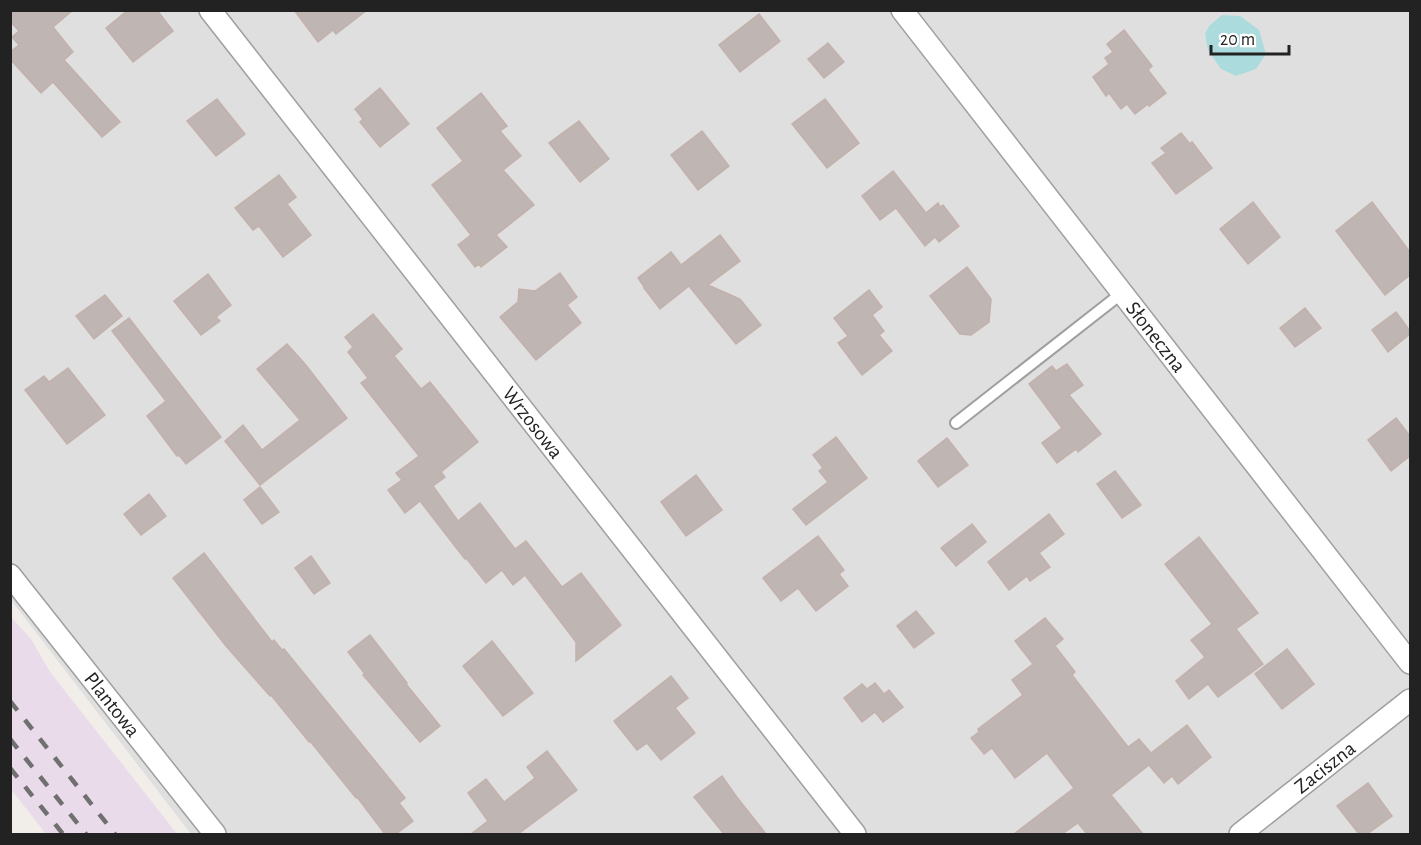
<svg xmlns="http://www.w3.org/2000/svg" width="1421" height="845" viewBox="0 0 1421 845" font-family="'Alegreya Sans',sans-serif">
<rect width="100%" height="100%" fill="#f1ede9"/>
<polygon fill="#e0dfdf" points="11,11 1410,11 1410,834 191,834 11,600"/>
<polygon fill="#eadbea" points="10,616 31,639 50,672 177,834 46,834 11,789"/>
<polygon fill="#acdbdd" points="1222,15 1240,16 1259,30 1266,54 1256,69 1236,76 1221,69 1208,50 1205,34 1209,26"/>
<g fill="#bfb5b2" stroke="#c3b1ac" stroke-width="1.5">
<polygon points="10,10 73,10 53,27 73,52 64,60 120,122 102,137 53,82 41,93 10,59 10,52 19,45 12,37 19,31 10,21"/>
<polygon points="128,10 157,10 173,31 133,62 106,28"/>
<polygon points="294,10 367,10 336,34 333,30 318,42"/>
<polygon points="759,14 780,41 740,72 719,45"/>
<polygon points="1124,30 1152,66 1148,70 1166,93 1149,106 1148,104 1135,114 1127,104 1121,109 1109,93 1106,96 1093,77 1109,64 1105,58 1113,52 1107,44"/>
<polygon points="828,43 844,62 824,78 808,59"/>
<polygon points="380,88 409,124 380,147 360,122 363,119 355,109"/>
<polygon points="481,93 507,126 500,131 521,156 503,170 534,205 496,235 507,247 481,267 479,264 475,267 458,245 471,235 432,185 463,161 437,128"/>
<polygon points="217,99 245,134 216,156 187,121"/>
<polygon points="825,99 859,143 827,168 792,124"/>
<polygon points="579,121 609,159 580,182 549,143"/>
<polygon points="702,131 729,166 698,190 671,155"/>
<polygon points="1181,133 1190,144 1192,142 1212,168 1176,194 1152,163 1166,153 1161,148"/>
<polygon points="893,171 926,213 938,203 940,207 943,205 959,226 939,242 935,237 925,246 896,208 880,220 862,196"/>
<polygon points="279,175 296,197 287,204 311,235 283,257 259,226 253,230 235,208"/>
<polygon points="1253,202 1280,237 1248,264 1220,229"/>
<polygon points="1372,202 1410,252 1410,275 1385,295 1336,231"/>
<polygon points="720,235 740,261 708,285 740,299 761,325 736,344 689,286 660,309 644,288 645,288 638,278 671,252 681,265"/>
<polygon points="967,267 991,299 989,322 971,335 960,334 930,296"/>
<polygon points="560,273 577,297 567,305 581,323 536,360 500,317 518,302 519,289 535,291"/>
<polygon points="208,274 231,305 216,317 220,321 201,335 174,301"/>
<polygon points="869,290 882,307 872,315 884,331 879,335 892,351 862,375 838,343 848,336 834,318"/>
<polygon points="105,295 122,316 94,339 76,316"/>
<polygon points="1305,308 1321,328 1295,347 1280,328"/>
<polygon points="1396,312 1410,331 1410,334 1388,352 1372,330"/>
<polygon points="373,314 402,349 394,356 421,389 430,382 478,442 441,472 445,477 433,486 458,521 480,503 515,549 526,541 562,587 581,573 621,625 576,661 576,642 525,575 513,585 502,570 486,583 466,558 465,559 420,501 405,513 388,490 402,480 396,473 419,456 361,383 368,378 348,352 353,347 345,337"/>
<polygon points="129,318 221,437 186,464 179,455 177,456 147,416 166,401 112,331"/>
<polygon points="287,344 305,364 347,418 260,485 225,441 243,425 262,450 300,420 257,369"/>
<polygon points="1067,364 1083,385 1069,395 1101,434 1078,452 1076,449 1057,463 1042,443 1062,428 1029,384 1052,366 1056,371"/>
<polygon points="68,368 105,415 67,444 25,390 44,376 49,382"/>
<polygon points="1396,418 1410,436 1410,456 1391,471 1368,440"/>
<polygon points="836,437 867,478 806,525 793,509 828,482 819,471 823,468 813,455"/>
<polygon points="947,438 968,465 938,487 918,461"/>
<polygon points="1115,471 1141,505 1122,518 1097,484"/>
<polygon points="696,475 722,510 686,536 661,502"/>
<polygon points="260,487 279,512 262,524 244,500"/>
<polygon points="149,494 166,516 141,535 124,514"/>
<polygon points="1049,514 1064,534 1039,553 1050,567 1030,581 1027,576 1009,590 988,562"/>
<polygon points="972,524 986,542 956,566 941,548"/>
<polygon points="818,536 844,570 839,574 848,586 816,611 798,588 781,601 763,578"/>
<polygon points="1199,537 1258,613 1236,629 1263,664 1218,697 1208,684 1189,699 1176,681 1205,657 1191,640 1212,624 1165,564"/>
<polygon points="204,553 272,642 274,640 282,650 284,649 405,798 399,803 413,821 396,834 385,834 357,797 356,798 310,741 309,742 271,695 270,696 226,646 173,578"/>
<polygon points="311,556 330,583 314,594 295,568"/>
<polygon points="916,611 934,633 914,648 897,626"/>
<polygon points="1045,618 1063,639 1055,646 1075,672 1072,675 1128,747 1139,739 1151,753 1187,725 1211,757 1178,784 1172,776 1164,783 1149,765 1111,795 1143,834 1087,834 1078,823 1062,834 1014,834 1074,788 1047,753 1015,778 992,748 984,754 971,738 979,732 978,729 1023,695 1012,680 1033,664 1015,641"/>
<polygon points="370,635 407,683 406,684 440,726 420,742 363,675 365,674 348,652"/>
<polygon points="492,641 533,693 503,716 463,666"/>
<polygon points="1287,649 1314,684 1282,709 1255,674"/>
<polygon points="671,676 688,698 675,708 695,733 661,760 647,743 637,750 614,721"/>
<polygon points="875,683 884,694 889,690 903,707 883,722 875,712 862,722 844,698 862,684 867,689"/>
<polygon points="547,751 577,790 518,834 471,834 488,821 468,793 486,779 504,802 535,778 527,767"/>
<polygon points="722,776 736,796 766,834 724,834 694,797"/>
<polygon points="1368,783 1392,816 1367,834 1359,834 1337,806"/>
</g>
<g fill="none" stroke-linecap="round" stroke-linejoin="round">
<g stroke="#9f9f9f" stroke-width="14">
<polyline id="lane" points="956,423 1122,293"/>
</g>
<g stroke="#9f9f9f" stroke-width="24">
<g id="street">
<path id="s1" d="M210 10 855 834"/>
<path id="s2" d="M902 10 1410 663"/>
<path id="s3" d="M10 575 215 834"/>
<path id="s4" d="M1240 834 1410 700"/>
</g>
</g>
<use href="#lane" stroke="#fff" stroke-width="10"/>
<use href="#street" stroke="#fff" stroke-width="21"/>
<g stroke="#707070" stroke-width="4.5" stroke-dasharray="12 12" stroke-linecap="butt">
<polyline points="10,701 115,834"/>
<polyline points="10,739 86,834"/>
<polyline points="10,768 63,834"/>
</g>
</g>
<g text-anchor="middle" stroke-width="5" stroke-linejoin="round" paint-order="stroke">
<g font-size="21" fill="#222" stroke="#fff">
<text dy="7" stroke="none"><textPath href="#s2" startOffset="414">Słoneczna</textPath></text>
<text dy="7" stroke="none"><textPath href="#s1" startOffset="524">Wrzosowa</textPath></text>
<text dy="7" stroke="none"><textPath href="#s3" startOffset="165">Plantowa</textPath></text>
<text dy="7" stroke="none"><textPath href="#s4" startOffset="108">Zaciszna</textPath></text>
</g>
</g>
<rect width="1421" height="845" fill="none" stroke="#222222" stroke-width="24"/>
<path d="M1211 45v9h78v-9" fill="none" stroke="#222222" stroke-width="3"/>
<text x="1220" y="45" font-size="18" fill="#222222" stroke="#ffffff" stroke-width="4.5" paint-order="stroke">20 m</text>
</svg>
